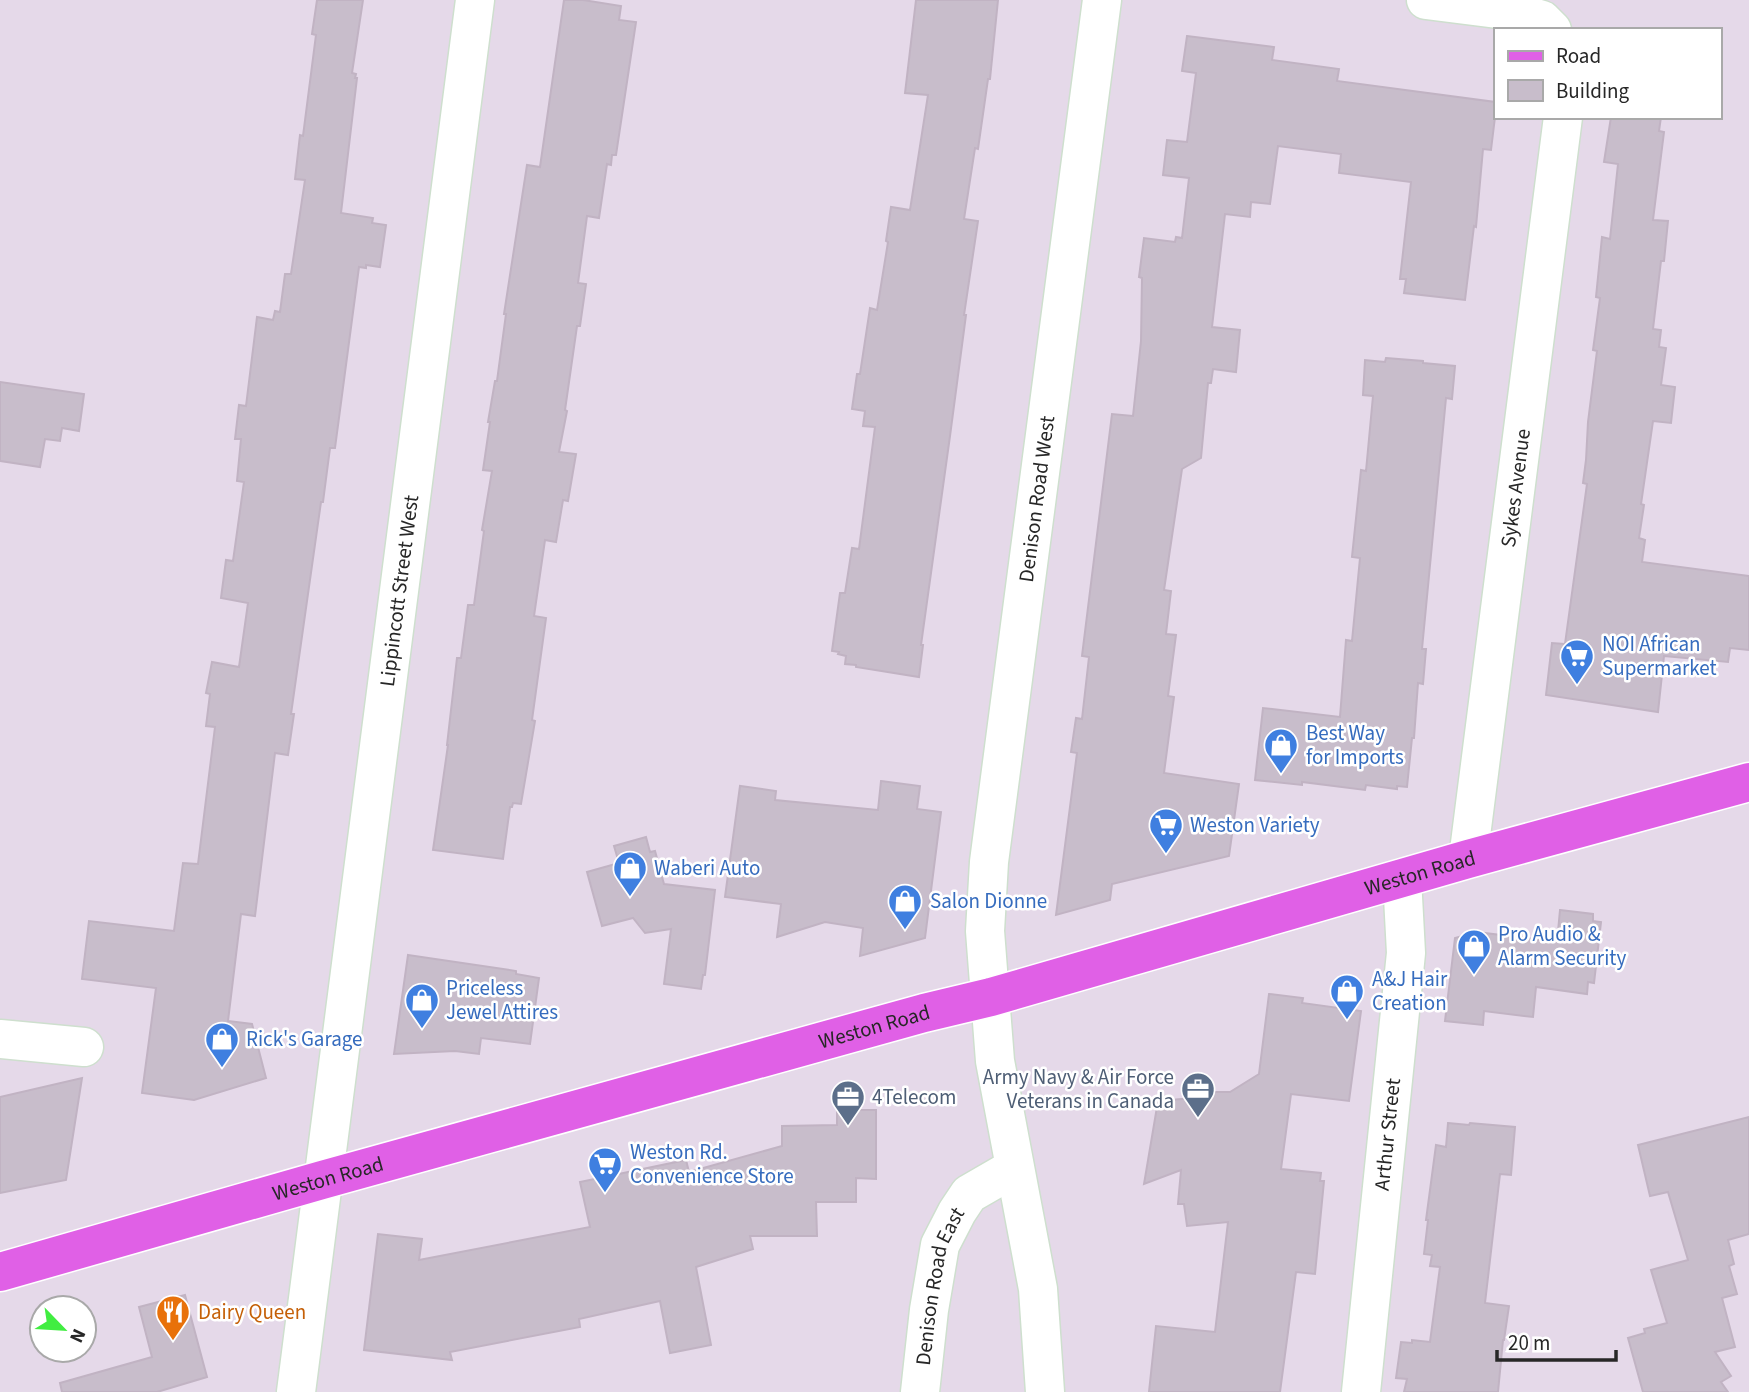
<svg xmlns="http://www.w3.org/2000/svg" width="1749" height="1392" viewBox="0 0 1749 1392" font-family="'Source Sans 3',sans-serif">
<rect width="100%" height="100%" fill="#e5d9e9"/>
<g fill="#c8bdcb" stroke="#c1b3c3" stroke-width="2">
<polygon points="317,0 363,0 352,73 356,74 355,78 357,78 341,213 373,218 372,223 386,225 380,267 366,265 366,268 359,267 335,448 330,448 323,502 321,502 291,714 294,714 288,755 275,753 255,916 241,914 228,1021 252,1024 266,1078 194,1100 142,1093 156,988 82,979 89,921 174,931 183,863 198,864 215,727 206,726 210,694 206,693 212,662 239,667 248,603 221,598 226,560 233,561 244,482 237,481 241,439 235,439 239,405 246,406 257,317 273,320 275,311 280,312 285,274 291,274 305,180 295,179 300,135 303,136 316,35 312,34"/>
<polygon points="564,0 583,0 621,6 619,20 636,22 616,155 612,155 611,165 607,164 599,218 587,216 578,283 586,284 580,326 577,326 565,410 567,411 559,452 576,454 568,501 563,500 556,542 545,540 534,616 546,618 532,720 535,721 521,804 513,803 512,807 510,807 503,859 433,850 448,745 447,745 457,658 461,658 468,605 474,605 484,531 482,530 492,471 483,470 490,422 488,422 495,381 497,381 506,314 504,314 527,165 540,167"/>
<polygon points="916,0 998,0 990,79 988,79 978,149 975,148 964,219 978,221 964,315 966,315 950,436 921,645 923,645 919,677 856,667 856,665 845,664 846,656 838,654 839,652 832,651 840,593 845,593 852,548 859,549 875,427 863,426 865,411 852,409 857,374 860,374 870,308 877,310 888,242 886,241 891,207 910,210 928,95 905,93"/>
<polygon points="1187,36 1274,47 1272,60 1339,69 1337,81 1495,102 1495,117 1491,150 1483,149 1476,227 1474,226 1465,300 1404,293 1406,279 1400,279 1411,182 1339,173 1341,154 1278,146 1270,204 1251,202 1250,217 1225,214 1212,327 1240,330 1236,372 1213,369 1211,383 1208,383 1201,458 1182,469 1164,590 1171,591 1166,634 1176,635 1168,696 1174,697 1164,773 1239,784 1229,856 1112,884 1110,900 1056,915 1077,753 1071,752 1076,718 1082,719 1089,657 1082,656 1112,414 1133,416 1141,341 1142,278 1139,277 1144,238 1175,242 1176,237 1182,238 1189,178 1163,175 1167,140 1187,142 1196,73 1182,71"/>
<polygon points="1611,117 1661,117 1659,131 1664,132 1653,220 1668,221 1664,261 1661,261 1653,329 1661,330 1659,347 1666,348 1661,385 1675,387 1671,423 1653,421 1641,504 1644,505 1639,538 1645,540 1642,562 1749,576 1749,650 1730,648 1728,662 1664,656 1658,712 1546,695 1552,643 1565,644 1587,484 1583,483 1586,460 1588,422 1597,351 1593,350 1600,298 1596,297 1602,237 1610,239 1618,164 1604,162"/>
<polygon points="1386,358 1423,361 1423,363 1455,366 1452,399 1446,398 1422,649 1426,649 1423,684 1418,683 1414,738 1412,738 1407,787 1397,786 1397,789 1366,785 1365,790 1302,782 1302,785 1255,780 1263,708 1340,717 1346,640 1352,641 1360,558 1352,557 1361,470 1366,471 1373,396 1363,395 1365,360 1385,362"/>
<polygon points="0,382 84,394 79,431 62,428 60,441 45,439 40,467 0,461"/>
<polygon points="881,781 920,786 917,809 941,812 925,938 860,956 863,928 825,922 777,937 781,904 725,897 740,786 776,791 775,800 878,810"/>
<polygon points="646,837 650,852 655,851 664,884 715,890 705,975 703,975 701,989 664,984 671,929 645,933 633,918 602,926 587,872 619,863 614,846"/>
<polygon points="1560,910 1593,914 1593,921 1601,922 1594,983 1588,982 1587,994 1536,987 1533,1017 1484,1011 1483,1025 1445,1021 1455,938 1477,932 1557,942"/>
<polygon points="408,955 516,971 516,974 539,978 530,1044 481,1038 479,1054 455,1051 394,1054"/>
<polygon points="1269,994 1303,998 1302,1003 1361,1011 1349,1101 1291,1094 1281,1169 1321,1173 1320,1181 1324,1181 1315,1274 1296,1272 1280,1392 1149,1392 1156,1326 1215,1332 1228,1222 1187,1226 1184,1204 1178,1204 1181,1170 1144,1184 1158,1101 1194,1098 1194,1092 1230,1092 1259,1074"/>
<polygon points="82,1078 66,1180 0,1193 0,1097"/>
<polygon points="837,1110 876,1110 876,1179 856,1178 856,1202 816,1202 817,1236 750,1236 753,1249 696,1267 711,1345 670,1353 660,1301 579,1319 580,1327 450,1352 452,1360 364,1350 378,1234 422,1239 419,1260 590,1227 580,1182 686,1160 689,1172 782,1146 782,1126 837,1125"/>
<polygon points="1749,1117 1749,1234 1728,1240 1734,1264 1729,1266 1737,1294 1722,1298 1735,1347 1715,1352 1731,1376 1721,1382 1728,1392 1643,1392 1628,1338 1645,1333 1644,1329 1667,1323 1651,1270 1688,1260 1668,1192 1650,1196 1638,1145"/>
<polygon points="1448,1123 1469,1125 1470,1123 1515,1127 1511,1175 1500,1174 1485,1303 1509,1306 1504,1340 1503,1340 1498,1392 1404,1392 1407,1379 1396,1378 1401,1342 1412,1343 1412,1340 1430,1342 1440,1267 1430,1266 1432,1255 1424,1254 1428,1220 1426,1220 1436,1145 1446,1147"/>
<polygon points="185,1295 207,1377 157,1392 62,1392 60,1383 152,1357 139,1307"/>
</g>
<g fill="none" stroke-linecap="round" stroke-linejoin="round">
<g stroke="#cedfce" stroke-width="41">
<g id="minor">
<polyline points="1426,0 1513,11 1542,20 1552,30"/>
<path id="s1" d="M1468 859 1563 117"/>
<polyline points="0,1039 84,1047"/>
<path id="s2" d="M296 1392 475 0"/>
<path id="s3" d="M920 1392 929 1310 940 1245 957 1212 969 1194 1014 1168"/>
<path id="s4" d="M1045 1392 1038 1289 995 1061 985 931 989 862 1102 0"/>
<path id="s5" d="M1361 1392 1406 953 1402 878"/>
</g>
</g>
<g stroke="#fff" stroke-width="41">
<g id="major">
<path id="s6" d="M0 1272 322 1180 924 1013 991 997 1468 859 1749 782"/>
</g>
</g>
<use href="#minor" stroke="#fff" stroke-width="38"/>
<use href="#major" stroke="#e060e6" stroke-width="38"/>
</g>
<defs>
<g id="supermarket-pin" transform="scale(1.75)"><path d="M0 17L-7.5 6A9.5 9.5 0 1 1 7.5 6Z" fill="#3f7fe0" stroke="#fff"/><path d="M-6-5.5h2.5l.6 2H6L4.5 2H-2.5L-4.4-4H-6ZM-1.5 3.2a1.3 1.3 0 1 0 .1 0ZM3 3.2a1.3 1.3 0 1 0 .1 0Z" fill="#fff"/></g>
<g id="shop-pin" transform="scale(1.75)"><path d="M0 17L-7.5 6A9.5 9.5 0 1 1 7.5 6Z" fill="#3f7fe0" stroke="#fff"/><path d="M-5-2.5h2.3a2.7 3.5 0 0 1 5.4 0H5L5.5 6h-11ZM-1.5-2.5h3a1.5 2.3 0 0 0-3 0Z" fill="#fff"/></g>
<g id="office-pin" transform="scale(1.75)"><path d="M0 17L-7.5 6A9.5 9.5 0 1 1 7.5 6Z" fill="#5c6f8a" stroke="#fff"/><path d="M-6-3h4V-5.5h4V-3h4V5H-6ZM-1-4.5V-3h2v-1.5ZM-6 0V1H6V0Z" fill="#fff"/></g>
<g id="restaurant-pin" transform="scale(1.75)"><path d="M0 17L-7.5 6A9.5 9.5 0 1 1 7.5 6Z" fill="#e8710a" stroke="#fff"/><path d="M-5-6h1v4h1v-4h1v4h1v-4h1v5L-1.5 .5V6h-2V.5L-5-1ZM5-6V6H3V1.5H1.5Q1.5-4 5-6Z" fill="#fff"/></g>
</defs>
<g fill-rule="evenodd">
<use href="#supermarket-pin" x="1577" y="656"/>
<use href="#shop-pin" x="1281" y="745"/>
<use href="#supermarket-pin" x="1166" y="825"/>
<use href="#shop-pin" x="630" y="868"/>
<use href="#shop-pin" x="905" y="901"/>
<use href="#shop-pin" x="1474" y="946"/>
<use href="#shop-pin" x="1347" y="991"/>
<use href="#shop-pin" x="422" y="1000"/>
<use href="#shop-pin" x="222" y="1039"/>
<use href="#office-pin" x="1198" y="1089"/>
<use href="#office-pin" x="848" y="1097"/>
<use href="#supermarket-pin" x="605" y="1164"/>
<use href="#restaurant-pin" x="173" y="1312"/>
</g>
<g text-anchor="middle" stroke-width="5" stroke-linejoin="round" paint-order="stroke">
<g font-size="21" fill="#272727" stroke="#fff">
<text dy="7" stroke="none"><textPath href="#s1" startOffset="374">Sykes Avenue</textPath></text>
<text dy="7" stroke="none"><textPath href="#s4" startOffset="901">Denison Road West</textPath></text>
<text dy="7" stroke="none"><textPath href="#s2" startOffset="808">Lippincott Street West</textPath></text>
<text dy="7" stroke="none"><textPath href="#s6" startOffset="1475">Weston Road</textPath></text>
<text dy="7" stroke="none"><textPath href="#s6" startOffset="908">Weston Road</textPath></text>
<text dy="7" stroke="none"><textPath href="#s5" startOffset="259">Arthur Street</textPath></text>
<text dy="7" stroke="none"><textPath href="#s6" startOffset="341">Weston Road</textPath></text>
<text dy="7" stroke="none"><textPath href="#s3" startOffset="108">Denison Road East</textPath></text>
</g>
<g font-size="21" fill="#366cbe" stroke="#fff" text-anchor="start">
<text x="1602" y="651">NOI African<tspan x="1602" dy="24">Supermarket</tspan></text>
<text x="1306" y="740">Best Way<tspan x="1306" dy="24">for Imports</tspan></text>
<text x="1190" y="832">Weston Variety</text>
<text x="654" y="875">Waberi Auto</text>
<text x="930" y="908">Salon Dionne</text>
<text x="1498" y="941">Pro Audio &amp;<tspan x="1498" dy="24">Alarm Security</tspan></text>
<text x="1372" y="986">A&amp;J Hair<tspan x="1372" dy="24">Creation</tspan></text>
<text x="446" y="995">Priceless<tspan x="446" dy="24">Jewel Attires</tspan></text>
<text x="246" y="1046">Rick's Garage</text>
<text x="630" y="1159">Weston Rd.<tspan x="630" dy="24">Convenience Store</tspan></text>
</g>
<g font-size="21" fill="#4e5e75" stroke="#fff" text-anchor="end">
<text x="1174" y="1084">Army Navy &amp; Air Force<tspan x="1174" dy="24">Veterans in Canada</tspan></text>
<text x="872" y="1104" text-anchor="start">4Telecom</text>
</g>
<g font-size="21" fill="#c56008" stroke="#fff" text-anchor="start">
<text x="198" y="1319">Dairy Queen</text>
</g>
</g>
<rect x="1494" y="28" width="228" height="91" fill="#ffffff" stroke="#a9a9a9" stroke-width="2"/>
<rect x="1508" y="51" width="35" height="10" fill="#e060e6" stroke="#a9a9a9" stroke-width="2"/>
<text x="1556" y="63" font-size="21" fill="#272727">Road</text>
<rect x="1508" y="80" width="35" height="21" fill="#c8bdcb" stroke="#a9a9a9" stroke-width="2"/>
<text x="1556" y="98" font-size="21" fill="#272727">Building</text>
<g transform="translate(63 1329) rotate(115)"><circle r="33" fill="#ffffff" stroke="#a9a9a9" stroke-width="2"/>
<path d="M0-5L12 26L0 18L-12 26Z" fill="#41ed41"/>
<text y="-10" font-size="19" font-weight="bold" text-anchor="middle" fill="#272727">N</text>
</g>
<path d="M1497 1350v10h119v-10" fill="none" stroke="#272727" stroke-width="3.5"/>
<text x="1508" y="1350" font-size="21" fill="#272727" stroke="#ffffff" stroke-width="5" paint-order="stroke">20 m</text>
</svg>
